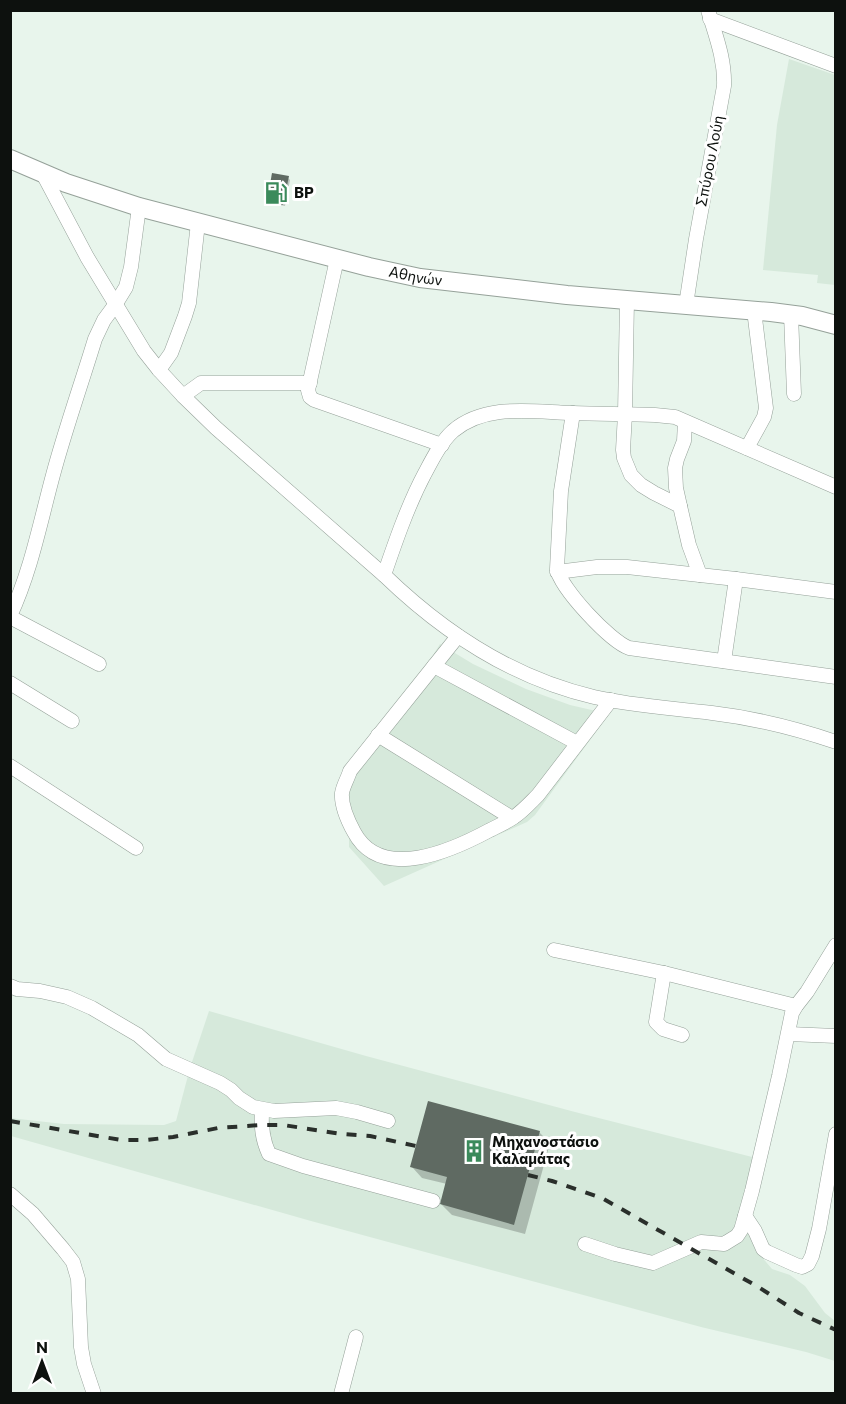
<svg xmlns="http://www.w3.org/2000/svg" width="846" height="1404" viewBox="0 0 846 1404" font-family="Commissioner,sans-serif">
<rect width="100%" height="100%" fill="#e8f5ec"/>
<g fill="#d6e9db">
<polygon points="789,59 835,75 835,285 817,283 818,275 763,270 777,125"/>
<polygon points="440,644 473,664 526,689 570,705 609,714 535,815 527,822 384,886 349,847 349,824 336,785 389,726"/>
<polygon points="209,1011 366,1056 575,1112 760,1159 744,1223 761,1256 772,1269 790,1275 805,1286 825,1313 835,1321 835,1361 806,1352 701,1327 311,1221 11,1136 10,1118 64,1124 164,1125 176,1121 190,1068"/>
</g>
<g fill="#0003">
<polygon points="288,178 290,180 285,206 270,203 268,201"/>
<polygon points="539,1132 550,1143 525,1234 452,1215 441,1204 447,1184 422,1178 412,1167"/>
</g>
<g fill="#5f6a62">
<polygon points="272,173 289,176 283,205 267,201"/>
<polygon points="428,1101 540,1131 514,1225 440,1204 447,1177 410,1167"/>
</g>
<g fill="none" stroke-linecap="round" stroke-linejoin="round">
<g stroke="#95a199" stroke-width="15">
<g id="minor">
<polyline points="710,19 836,66"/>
<path d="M43 174 87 257 144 351 159 370 183 396 216 428 384 575C444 633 512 678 594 697 633 706 672 708 712 713 754 718 795 728 836 742"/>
<polyline points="337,259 308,390 310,397 314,400 442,445"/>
<polyline points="627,300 625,414 623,450 624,458 631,475 641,485 654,493 680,506 689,545 700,575"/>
<path d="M686 305 696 239 724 86C725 59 716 37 708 10"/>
<polyline points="791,314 794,394"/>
<polyline points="159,370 171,353 185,316 189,303 198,223"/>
<polyline points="183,396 201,383 310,383"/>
<path d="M573 413 561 491 557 569C561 589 610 641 629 648L836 677"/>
<polyline points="747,448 764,417 766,408 754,310"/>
<polyline points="680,506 676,488 675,468 677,459 684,441 685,422"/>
<polyline points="557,572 597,567 627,567 736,579 836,592"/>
<path d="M384 575C396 540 408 505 425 473 433 458 441 442 453 431 486 403 533 412 572 413 600 414 627 414 655 415L675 417 836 487"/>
<path d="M10 616C31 571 40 523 53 475 65 430 81 385 95 339L104 320 115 305 126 287 131 267 139 207"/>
<polyline points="10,617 99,664"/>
<path d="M458 636 350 771C348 778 343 786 342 793 341 806 348 821 354 832 381 883 453 850 490 830 498 826 507 822 514 817 523 811 530 803 538 795L611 700"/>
<polyline points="724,661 736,579"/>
<polyline points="434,666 577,743"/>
<polyline points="10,683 72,721"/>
<polyline points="378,735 512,818"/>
<polyline points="10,766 136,848"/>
<polyline points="554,950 664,973 796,1006"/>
<polyline points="664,973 656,1022 663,1029 682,1035"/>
<polyline points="10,986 17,989 40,991 67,997 92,1008 138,1035 166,1059 220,1083 231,1090 239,1098 253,1107 274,1111 336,1108 357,1112 388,1121"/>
<polyline points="789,1034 836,1036"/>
<path d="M262 1110C261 1126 262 1139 269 1154L303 1166 433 1201"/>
<polyline points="10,1194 33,1214 63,1249 73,1262 78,1279 81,1347 84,1364 94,1394"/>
<polyline points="745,1216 755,1231 763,1249 767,1252 796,1265 802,1267 808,1264 812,1256 819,1229 836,1134"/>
<polyline points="585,1244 615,1254 653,1263 701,1242 724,1244 737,1236 741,1230 752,1191 779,1076 792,1013 796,1006 807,992 836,945"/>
<polyline points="341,1394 356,1337"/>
</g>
</g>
<g stroke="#95a199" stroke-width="20">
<g id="major">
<path id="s1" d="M10 159 66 183 139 207 369 267 420 278 567 295 771 312 802 316 836 325"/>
</g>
</g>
<use href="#minor" stroke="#fff" stroke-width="14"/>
<use href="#major" stroke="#fff" stroke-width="18"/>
<g stroke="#2a2f2b" stroke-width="4" stroke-dasharray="10 10" stroke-linecap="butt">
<polyline points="10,1121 121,1140 146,1140 173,1137 218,1128 261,1125 283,1125 342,1134 370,1136 416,1146"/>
<polyline points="528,1175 552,1181 602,1198 760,1288 799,1313 836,1330"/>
</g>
</g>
<defs>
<g id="fuel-bare" transform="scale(1.8)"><path d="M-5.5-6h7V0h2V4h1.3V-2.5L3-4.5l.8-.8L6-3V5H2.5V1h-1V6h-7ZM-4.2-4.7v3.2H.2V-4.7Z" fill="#3b8a5b" stroke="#fff" stroke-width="2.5" paint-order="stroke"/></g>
<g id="building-bare" transform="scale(1.8)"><path d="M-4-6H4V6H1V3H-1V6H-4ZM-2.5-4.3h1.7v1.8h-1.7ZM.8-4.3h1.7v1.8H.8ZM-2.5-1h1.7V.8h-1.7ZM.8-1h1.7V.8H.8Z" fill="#3b8a5b" stroke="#fff" stroke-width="2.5" paint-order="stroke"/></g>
</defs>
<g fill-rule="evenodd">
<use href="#fuel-bare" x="276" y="193"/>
<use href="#building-bare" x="474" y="1151"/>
</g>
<g text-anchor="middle" stroke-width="6" stroke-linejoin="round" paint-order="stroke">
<g font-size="15" fill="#0d110e" stroke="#fff">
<text transform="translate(710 161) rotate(-79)" y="5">Σπύρου Λούη</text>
<text dy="5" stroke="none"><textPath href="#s1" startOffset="423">Αθηνών</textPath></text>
</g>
<g font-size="15" font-weight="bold" fill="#0d110e" stroke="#fff" text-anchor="start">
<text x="294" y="198">BP</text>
<text x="492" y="1147">Μηχανοστάσιο<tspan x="492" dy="17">Καλαμάτας</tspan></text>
</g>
</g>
<rect width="846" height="1404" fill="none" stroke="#0d110e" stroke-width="24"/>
<g transform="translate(42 1362)" stroke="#ffffff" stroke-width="4.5" paint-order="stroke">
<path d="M0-4.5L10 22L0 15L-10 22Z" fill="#0d110e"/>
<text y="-9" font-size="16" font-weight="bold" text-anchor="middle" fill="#0d110e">N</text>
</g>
</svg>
